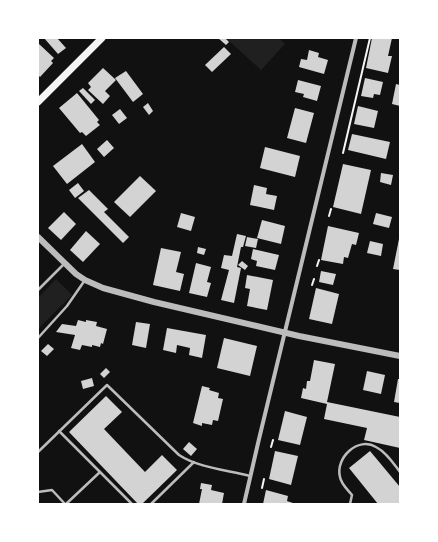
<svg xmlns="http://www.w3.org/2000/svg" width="438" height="542" viewBox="0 0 438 542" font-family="'Fira Sans Condensed',sans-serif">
<rect width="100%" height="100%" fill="#111"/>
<g fill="#202020">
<polygon points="226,38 279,38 285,44 261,70"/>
<polygon points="56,279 72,295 38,329 38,298"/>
</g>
<g fill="#d3d3d3">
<polygon points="44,38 57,38 66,48 58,54"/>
<polygon points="218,38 225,38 229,42 226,45"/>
<polygon points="372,38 392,38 388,56 392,56 388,73 366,68"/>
<polygon points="39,44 54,58 51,61 53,63 40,77 38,75 38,45"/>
<polygon points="224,47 231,54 212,72 205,65"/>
<polygon points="309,50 319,53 318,57 328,60 324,74 299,67 301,59 307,60"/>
<polygon points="103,68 116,80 105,91 110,96 103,104 88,90 91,87 88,83"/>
<polygon points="126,71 143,94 133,102 115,78"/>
<polygon points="365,78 383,82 380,95 374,94 373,98 361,96"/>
<polygon points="298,80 321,86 317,101 303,97 304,94 295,92"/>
<polygon points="396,84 400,85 400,106 392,104"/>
<polygon points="83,88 95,100 91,104 79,91"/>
<polygon points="77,93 99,120 97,122 100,125 86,136 82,132 80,133 59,108"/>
<polygon points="148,103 153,111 149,115 143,107"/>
<polygon points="358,106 378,111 374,128 354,124"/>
<polygon points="295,108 314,113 306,143 287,138"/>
<polygon points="120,109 127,118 119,124 112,115"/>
<polygon points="352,134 390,142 386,159 348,150"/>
<polygon points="107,140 114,148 104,157 97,149"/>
<polygon points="82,144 95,162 67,184 53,166"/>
<polygon points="265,147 300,156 295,177 260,168"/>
<polygon points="343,164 371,170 361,214 333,207"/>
<polygon points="381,173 393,175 391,185 380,182"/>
<polygon points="140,176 156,191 130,217 114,202"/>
<polygon points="78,183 84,191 75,198 69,190"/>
<polygon points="254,185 267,188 266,194 277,196 274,210 250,205"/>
<polygon points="89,190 108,209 104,212 129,237 123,243 78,198"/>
<polygon points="64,212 76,224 61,240 48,228"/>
<polygon points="181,213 195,217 191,231 177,227"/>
<polygon points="376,213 392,217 389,228 373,224"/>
<polygon points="262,220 285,226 281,244 257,238"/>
<polygon points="328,226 359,233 356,245 352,244 348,258 344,257 343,264 321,260"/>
<polygon points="86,231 100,244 83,262 70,250"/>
<polygon points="237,234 246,236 243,247 241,247 237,267 241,268 234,303 221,300 229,270 221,268 224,255 232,256"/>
<polygon points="247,237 258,239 256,248 245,246"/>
<polygon points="399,239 400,239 400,270 393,269"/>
<polygon points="370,241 383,244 381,256 367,253"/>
<polygon points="198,247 206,249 204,255 197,253"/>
<polygon points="161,248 181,252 176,272 184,274 180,291 153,285"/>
<polygon points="253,249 279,255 275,270 256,266 257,261 251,259"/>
<polygon points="242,261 248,266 245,270 238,265"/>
<polygon points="196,263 211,267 207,282 211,283 207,297 189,293"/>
<polygon points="321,271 336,274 333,285 319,282"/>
<polygon points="247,275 273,280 267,310 247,306 250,289 245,288"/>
<polygon points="316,288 339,294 332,324 309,319"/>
<polygon points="78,320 86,322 86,320 97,322 96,326 107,329 103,344 101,343 100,347 92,345 92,347 82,345 80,350 71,348 75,335 56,332 62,324 76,326"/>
<polygon points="136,322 150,324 146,348 132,345"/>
<polygon points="167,328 206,335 202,358 189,355 190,348 177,345 176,353 163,350"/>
<polygon points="224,338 257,346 250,376 217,368"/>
<polygon points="48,344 54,349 47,356 41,351"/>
<polygon points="314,360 335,364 327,402 400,417 400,448 364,440 367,428 324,419 327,404 301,398 303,388 306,389 307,381 310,381"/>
<polygon points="106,368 110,372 104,378 100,374"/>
<polygon points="367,371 385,375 381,394 363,390"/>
<polygon points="92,378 94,386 83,389 81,381"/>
<polygon points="398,379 400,379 400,403 394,402"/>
<polygon points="202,386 210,388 209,390 219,393 218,398 223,399 218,421 213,420 212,425 202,423 202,426 193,423"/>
<polygon points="106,396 122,412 104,429 145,472 162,455 177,470 142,504 138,504 69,432"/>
<polygon points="285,411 307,417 300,445 278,440"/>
<polygon points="189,442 197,449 191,456 183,449"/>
<polygon points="275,451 298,456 291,485 269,479"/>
<polygon points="370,451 400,487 400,504 378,504 349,468"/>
<polygon points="201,483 212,485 211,490 224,493 222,504 199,504 202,489 200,489"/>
<polygon points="266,490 288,496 287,501 296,504 263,504"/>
</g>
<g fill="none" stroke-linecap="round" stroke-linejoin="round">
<g stroke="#f5f5f5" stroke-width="2">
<polyline points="343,153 370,38"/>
<polyline points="329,216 331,209"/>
<polyline points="317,266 319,260"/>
<polyline points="312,285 314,279"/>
<polyline points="271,447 273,440"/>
<polyline points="262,488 264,479"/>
</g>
<g stroke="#bcbcbc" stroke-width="2.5">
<polyline points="38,290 64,264"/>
<polyline points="38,338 67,306 85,280"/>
<polyline points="59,431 132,504"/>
<path d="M38 452 107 385 179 455C199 468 227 470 250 476"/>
<polyline points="38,492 52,490 65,504"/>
<polyline points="66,504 100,472"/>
<polyline points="151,504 194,462"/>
<path d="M350 504 352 495C348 490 341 484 340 477 335 458 358 436 376 447 386 452 393 463 400 472"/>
</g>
<polyline stroke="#bcbcbc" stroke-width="4" points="244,504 259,439 356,38"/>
<polyline stroke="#bcbcbc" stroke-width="6" points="38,237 76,274 85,280 103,288 154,302 299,336 400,356"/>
<polyline stroke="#f5f5f5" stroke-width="7" points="38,102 102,38"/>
</g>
<rect width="438" height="542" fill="none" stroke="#ffffff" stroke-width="78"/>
</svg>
